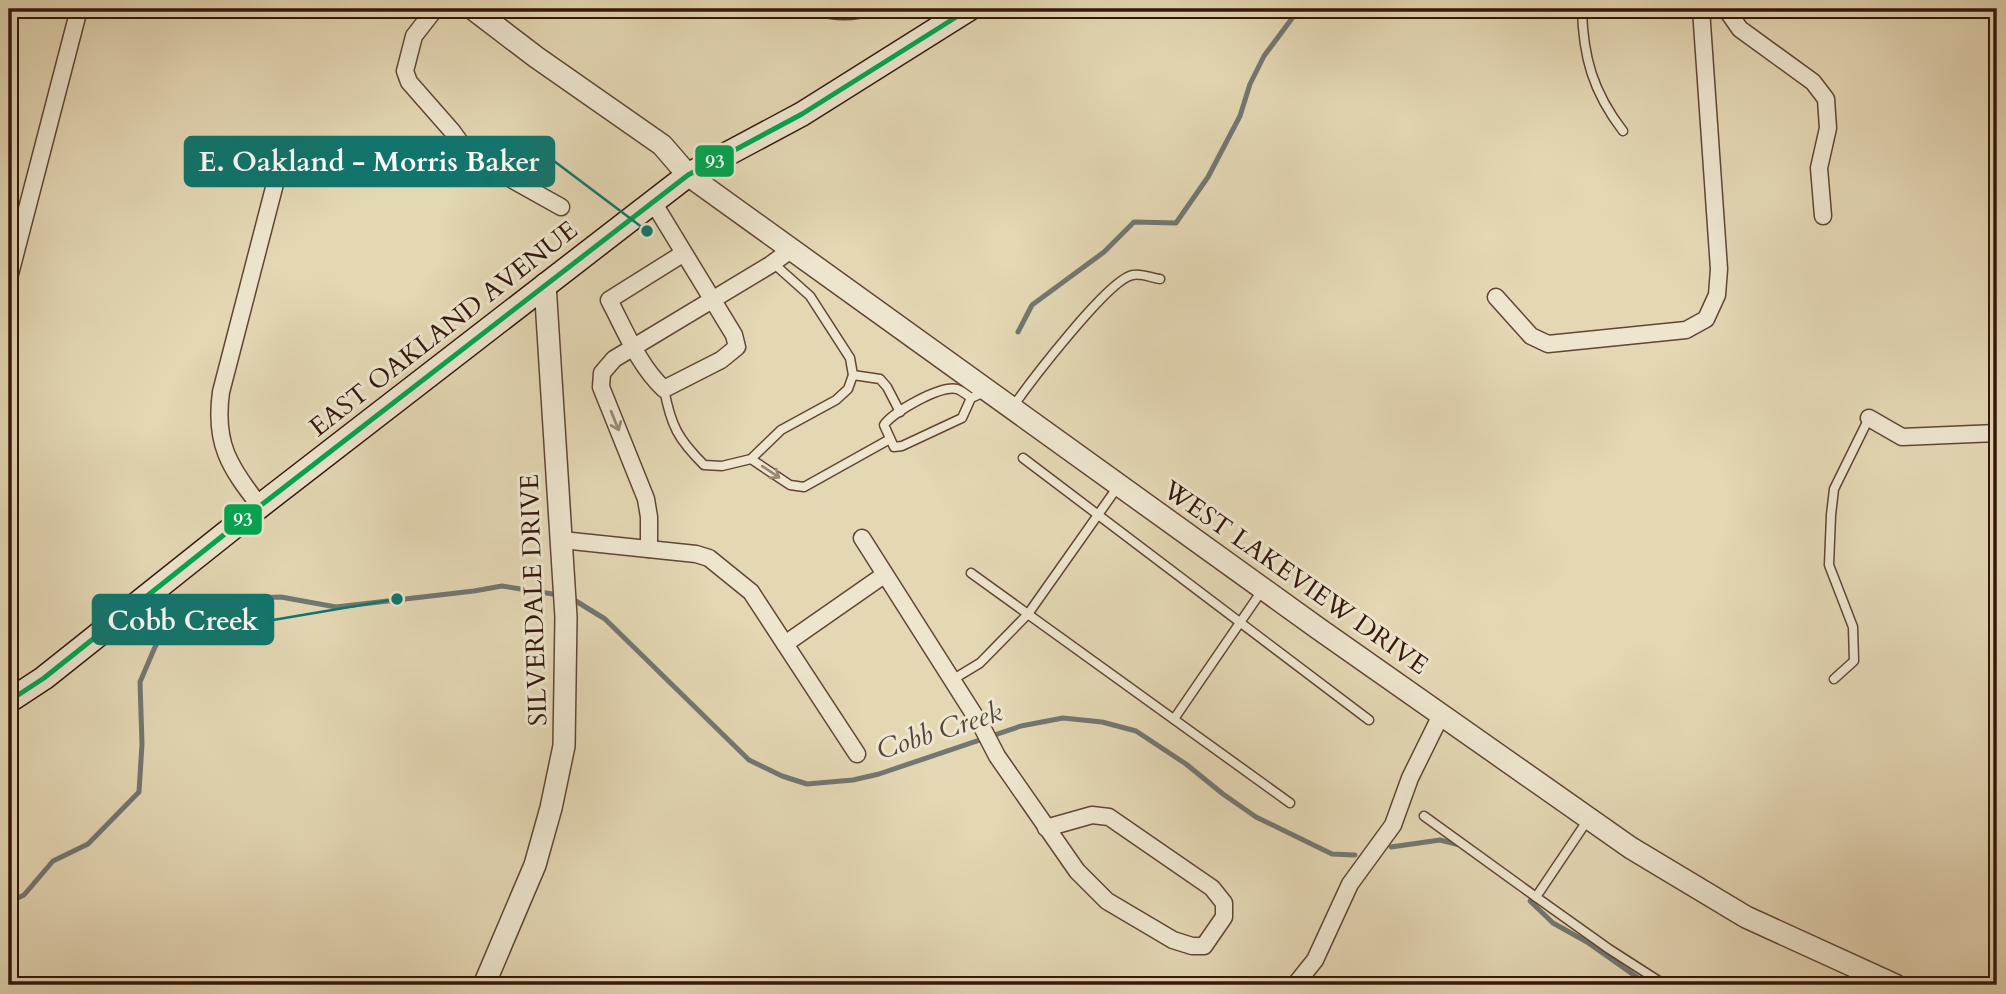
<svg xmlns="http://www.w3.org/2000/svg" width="2006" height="994" viewBox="0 0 2006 994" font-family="Cardo,serif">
<rect width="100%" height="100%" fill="#e4d7b4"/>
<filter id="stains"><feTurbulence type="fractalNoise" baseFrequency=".00286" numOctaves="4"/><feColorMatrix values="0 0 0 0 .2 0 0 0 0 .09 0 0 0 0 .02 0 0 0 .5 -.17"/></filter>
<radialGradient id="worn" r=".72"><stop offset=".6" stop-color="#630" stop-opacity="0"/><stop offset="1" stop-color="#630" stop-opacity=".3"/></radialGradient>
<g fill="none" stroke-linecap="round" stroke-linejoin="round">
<g stroke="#727772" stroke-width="5">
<polyline points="1018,332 1032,305 1104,252 1134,222 1176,223 1208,177 1240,116 1250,84 1264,56 1299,9"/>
<polyline points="571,598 605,619 749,760 782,776 807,784 853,780 879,774 1021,726 1063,718 1102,722 1136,731 1186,764 1223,794 1256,817 1332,854 1355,855"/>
<polyline points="1391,847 1440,840 1460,845"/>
<polyline points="1530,901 1553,923 1587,942 1648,985"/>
<polyline points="9,902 24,895 53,861 88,844 139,792 142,744 140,682 155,647 176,614 211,599 281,597 336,607 474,591 502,586 559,595"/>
</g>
<g stroke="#614634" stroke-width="11">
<g id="service">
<path d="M807 9C833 16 851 18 877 9"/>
<path d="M1582 9C1583 57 1593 92 1623 131"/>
<polyline points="853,375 880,379 887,387 900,412"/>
<path d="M664 389C671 426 678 439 704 465L722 466 751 459 781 430 836 400 848 389 853 375 850 358 810 296 773 263"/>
<path d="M971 398 962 418 902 446 894 447 884 425C893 412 940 385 957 389 962 391 967 395 971 398L985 392"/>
<path d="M1012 408C1028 385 1109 278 1133 275 1141 273 1152 278 1160 279"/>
<polyline points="1023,458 1369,720"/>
<polyline points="751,459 790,485 804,487 890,439"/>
<polyline points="971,573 1290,803"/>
<polyline points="1834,679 1854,661 1853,627 1829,565 1831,515 1834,489 1869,418"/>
<polyline points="952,680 980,663 1028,614 1119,485"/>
<polyline points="1174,719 1263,589"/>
<polyline points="1424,816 1536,897"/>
<polyline points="1587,821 1536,897 1609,949 1665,985"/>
</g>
</g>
<g stroke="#614634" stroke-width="19">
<g id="minor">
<polyline points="435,9 414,36 405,71 409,82 452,131 470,156 561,207"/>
<polyline points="1726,9 1740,29 1813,82 1826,99 1828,128 1819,168 1823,216"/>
<path d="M653 202 734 335 737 347 721 360 664 389C639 366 625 330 609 300L684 253"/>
<polyline points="9,278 79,9"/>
<polyline points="1496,297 1531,336 1548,344 1686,330 1706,319 1717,295 1719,269 1701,9"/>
<polyline points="1869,418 1902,437 1997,433"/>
<path d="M260 506C229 467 214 443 221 392L276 180"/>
<polyline points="862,538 982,727 997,756 1077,871 1107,901 1173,940 1192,946 1204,946 1224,917 1224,903 1212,888 1109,817 1092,815 1046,828"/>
<polyline points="562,540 696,554 709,558 751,592 857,754"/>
<polyline points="649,549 649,517 646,499 601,387 602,373 614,359 770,265 792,249"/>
<polyline points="785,644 884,575"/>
<polyline points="1295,985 1315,960 1350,884 1393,825 1410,778 1441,715"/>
</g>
</g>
<g stroke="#614634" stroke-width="24">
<g id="tertiary">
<polyline points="473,9 536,57 662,145 688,175 1319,629 1631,848 1746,917 1895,985"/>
<polyline points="484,985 535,865 551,808 564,746 566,617 545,284"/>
</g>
</g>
<g stroke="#35160a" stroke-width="26">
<polyline id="secondary" points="9,701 44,678 260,506 688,175 802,114 969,9"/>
</g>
<use href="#service" stroke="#ede5ce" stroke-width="8"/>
<use href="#minor" stroke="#ede5ce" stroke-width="16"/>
<use href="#tertiary" stroke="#ede5ce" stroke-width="21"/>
<use href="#secondary" stroke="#ede5ce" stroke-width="23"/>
<g stroke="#ede5ce" stroke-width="10">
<polyline id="bus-1" points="9,701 44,678 260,506 688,175 802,114 969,9"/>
</g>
<use href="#bus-1" stroke="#00a651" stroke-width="5"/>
</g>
<defs><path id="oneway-shaft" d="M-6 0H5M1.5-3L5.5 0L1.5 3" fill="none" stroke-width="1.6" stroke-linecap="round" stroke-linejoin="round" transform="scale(1.75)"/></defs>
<g stroke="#9a8876">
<use href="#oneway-shaft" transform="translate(615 421) rotate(68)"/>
<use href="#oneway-shaft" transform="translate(771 472) rotate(34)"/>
</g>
<g text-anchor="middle" stroke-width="6" stroke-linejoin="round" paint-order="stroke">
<g font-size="26" fill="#35160a" stroke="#ede5ce">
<text transform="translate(443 328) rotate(-38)" y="9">EAST OAKLAND AVENUE</text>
<text transform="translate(1296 577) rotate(35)" y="9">WEST LAKEVIEW DRIVE</text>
<text transform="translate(533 600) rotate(-92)" y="9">SILVERDALE DRIVE</text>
</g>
<g font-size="28" font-style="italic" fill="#53463e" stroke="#ede5ce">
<text transform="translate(939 730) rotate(-18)" y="10">Cobb Creek</text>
</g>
</g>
<path fill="none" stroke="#0f766e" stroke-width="2.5" d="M647 231L554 161M397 599L273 620"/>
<g fill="#0f766e" stroke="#ede5ce" stroke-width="2.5">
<circle cx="647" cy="231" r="7"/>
<circle cx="397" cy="599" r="7"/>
</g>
<g fill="#0f766e" stroke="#0f766e" stroke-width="2.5">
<rect x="185" y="137" width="369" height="49" rx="7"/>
<rect x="93" y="595" width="180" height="49" rx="7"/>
</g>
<g font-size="28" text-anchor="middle" font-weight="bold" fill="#fff">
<text x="369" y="171">E. Oakland - Morris Baker</text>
<text x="183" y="630">Cobb Creek</text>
</g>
<g stroke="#ede5ce" stroke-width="2.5">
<rect x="694" y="144" width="41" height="34" rx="7" fill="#00a651"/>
<rect x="223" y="503" width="40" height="33" rx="7" fill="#00a651"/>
</g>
<g font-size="19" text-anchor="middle" font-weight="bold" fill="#fff">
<text x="715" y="168">93</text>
<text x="243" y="526">93</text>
</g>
<rect width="2006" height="994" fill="none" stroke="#e4d7b4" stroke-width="35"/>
<rect x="10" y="10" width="1985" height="973" fill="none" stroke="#35160a" stroke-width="3.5"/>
<rect x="18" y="18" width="1971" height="959" fill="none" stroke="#35160a" stroke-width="2"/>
<rect width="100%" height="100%" filter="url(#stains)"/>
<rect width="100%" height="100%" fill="url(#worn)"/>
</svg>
